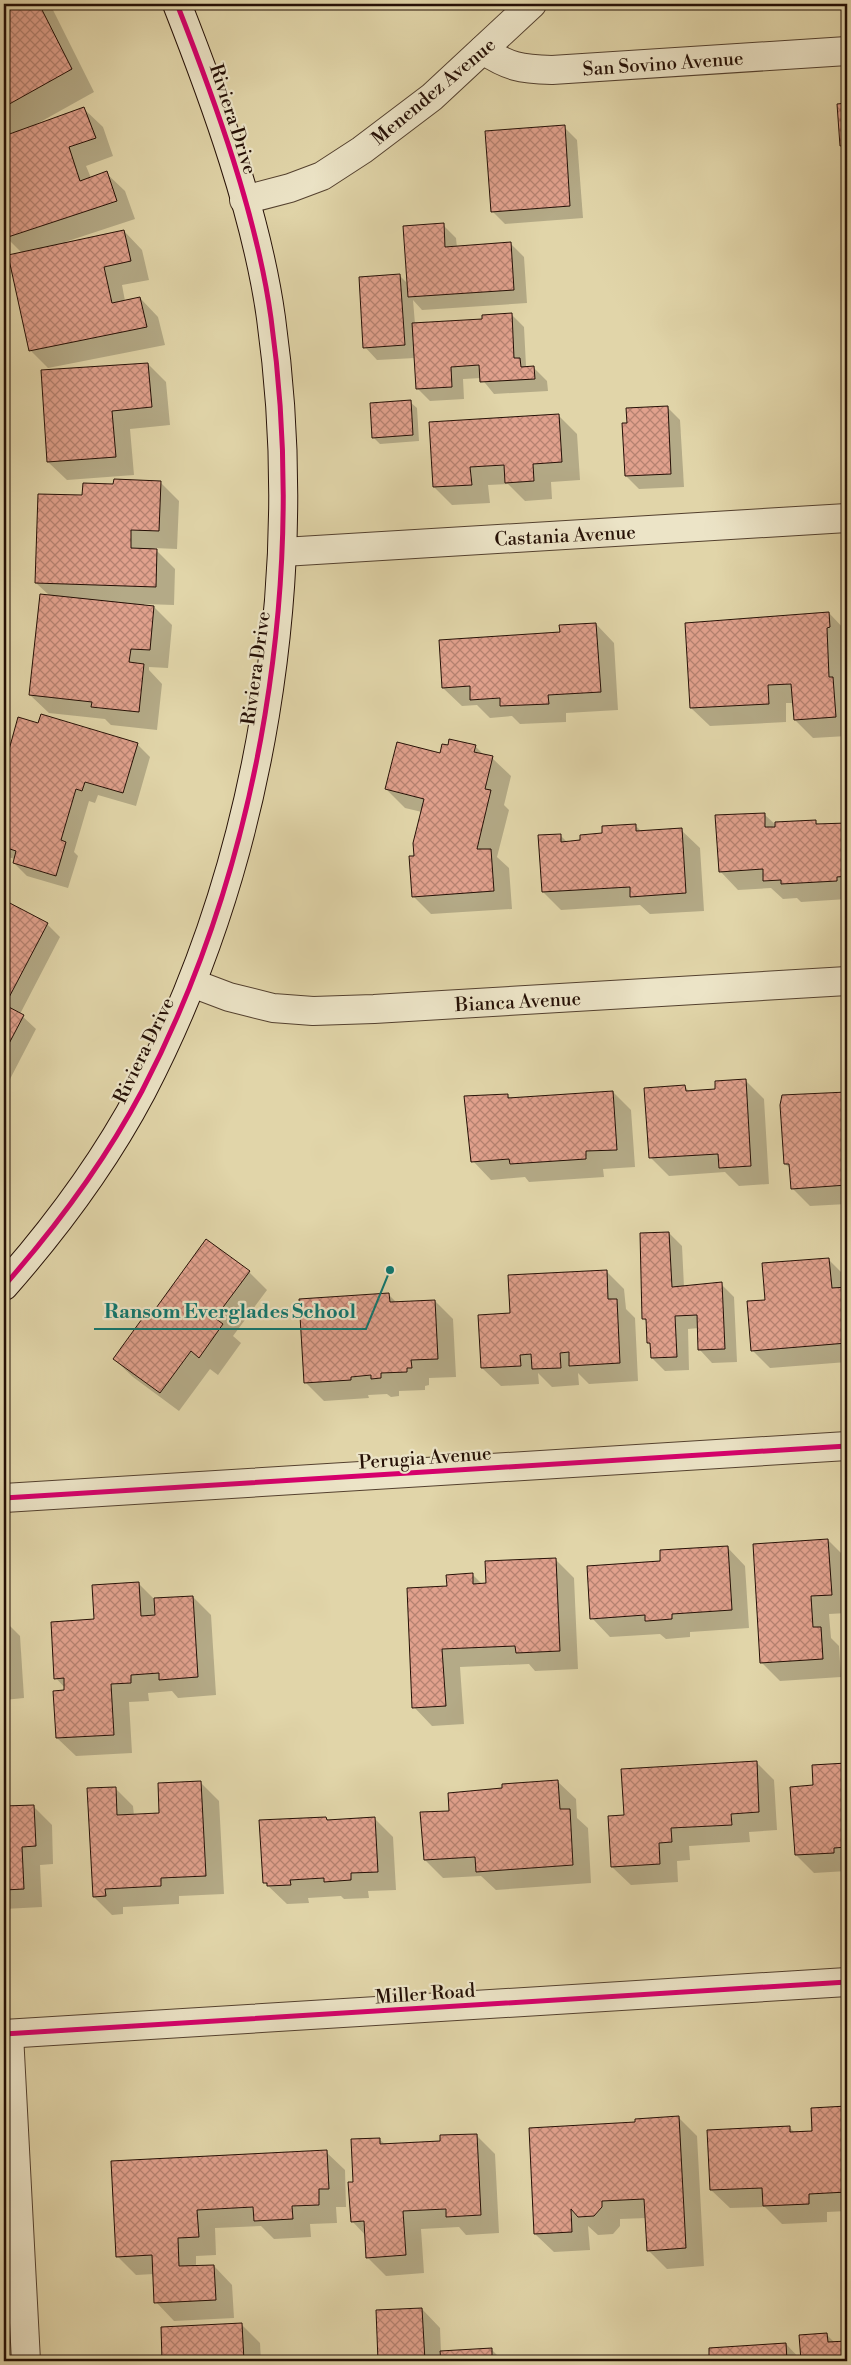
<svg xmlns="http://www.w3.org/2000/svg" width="851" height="2365" viewBox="0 0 851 2365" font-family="'Libre Bodoni',serif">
<defs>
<pattern id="building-cross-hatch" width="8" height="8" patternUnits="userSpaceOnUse" patternTransform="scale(1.25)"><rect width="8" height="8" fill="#e1a18d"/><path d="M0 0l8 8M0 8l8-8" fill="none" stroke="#b68271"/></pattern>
</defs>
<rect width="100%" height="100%" fill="#e1d5a9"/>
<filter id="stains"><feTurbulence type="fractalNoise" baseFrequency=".004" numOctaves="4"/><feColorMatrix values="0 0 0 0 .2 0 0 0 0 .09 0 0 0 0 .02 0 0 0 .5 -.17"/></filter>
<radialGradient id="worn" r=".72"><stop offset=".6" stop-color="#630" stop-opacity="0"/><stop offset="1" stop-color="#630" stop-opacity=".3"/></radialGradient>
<polygon fill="#b7bc85" stroke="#6e6646" points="682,4 790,4 700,9"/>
<g fill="#0003">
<polygon points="4,4 50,4 94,92 33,126 84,109 103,127 113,156 86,166 91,178 106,173 125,191 135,219 65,242 65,244 124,231 142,250 149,280 122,285 125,301 140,298 158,317 165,345 48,368 30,350 22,253 6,237 4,232"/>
<polygon points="847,104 847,152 841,145 839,105"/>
<polygon points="564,127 577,140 583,218 505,224 492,211"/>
<polygon points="443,225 456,238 457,248 511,244 524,257 527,303 422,310 413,300 415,324 483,321 511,314 524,327 526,366 534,368 547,381 548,391 494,394 481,378 463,379 464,399 430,401 417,388 415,358 377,360 365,347 399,275 409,285"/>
<polygon points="148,364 166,382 170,425 130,429 134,475 67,480 48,462"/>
<polygon points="410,402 417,408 419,441 380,444 373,437"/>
<polygon points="667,407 680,420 684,487 639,489 626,476 628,424"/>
<polygon points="558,415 577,434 580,480 551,482 552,499 525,501 508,484 488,485 490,503 452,505 434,487"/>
<polygon points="160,482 179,501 177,549 154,548 175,569 174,605 144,604 144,606 154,607 172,625 168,668 149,667 149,670 162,684 157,730 111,725 105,719 49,713 30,695 50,596 36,583 84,497 114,485"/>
<polygon points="829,613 847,632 847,646 844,646 847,736 813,738 795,720 794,703 786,703 786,722 710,726 691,708"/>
<polygon points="596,624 614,643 618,710 566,713 566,722 520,724 512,716 490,718 477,705 462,706 443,688 561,633"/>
<polygon points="18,718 39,724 137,744 150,757 136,806 98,795 95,803 89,801 74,852 78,856 68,888 27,876 14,863 15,859 4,856 4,773"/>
<polygon points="475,746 485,756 492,758 511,776 504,805 509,810 497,857 509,868 512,909 431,914 413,896 415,858 422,812 405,808 386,789 441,754"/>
<polygon points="764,814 777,826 815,821 819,825 847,824 847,899 801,902 797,898 783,899 771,888 738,890 720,871"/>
<polygon points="635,825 642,832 681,830 700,848 704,911 650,914 640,905 561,910 543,892 560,835 568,843 582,842"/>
<polygon points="4,902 47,924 60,937 20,1014 36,1029 9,1081 4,1078"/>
<polygon points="745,1080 764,1099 769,1184 739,1186 725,1172 669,1176 650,1157 685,1087 690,1092 716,1091"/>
<polygon points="613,1092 631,1110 635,1167 603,1169 604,1177 529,1182 525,1177 491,1180 473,1161 507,1095 511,1099"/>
<polygon points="847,1093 847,1204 810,1206 792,1188 791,1169 785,1164 783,1097"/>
<polygon points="669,1233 682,1246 684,1287 721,1284 734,1297 737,1362 712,1363 700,1350 699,1328 688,1329 689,1370 665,1371 652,1358 651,1346 648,1343 648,1323 643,1318"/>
<polygon points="828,1259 847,1278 847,1362 770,1368 752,1350 766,1301"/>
<polygon points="606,1271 624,1289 626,1309 635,1318 638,1381 589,1384 578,1373 579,1385 552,1387 538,1373 539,1384 501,1386 482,1368 512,1314"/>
<polygon points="249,1272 267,1290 233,1336 241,1343 218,1375 210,1369 179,1411 133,1377 114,1359 152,1317"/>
<polygon points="389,1295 397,1303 435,1301 453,1319 456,1377 429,1378 429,1385 425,1386 425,1390 399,1391 399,1396 391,1397 387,1394 368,1395 369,1398 324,1401 305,1382"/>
<polygon points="844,1539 847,1539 847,1613 829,1614 831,1638 839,1646 841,1677 780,1681 761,1662 828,1540 845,1557"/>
<polygon points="727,1547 745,1566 749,1628 690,1632 690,1637 666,1639 660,1634 610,1637 592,1618 662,1563"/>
<polygon points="555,1559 574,1578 578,1669 535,1671 529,1664 460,1667 464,1724 432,1726 414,1707 448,1587 472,1574 483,1585"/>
<polygon points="138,1583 154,1599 193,1597 211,1615 216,1695 178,1698 172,1691 148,1693 149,1701 129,1702 132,1753 76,1756 57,1738 55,1692 65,1692 65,1688 56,1678 95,1620"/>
<polygon points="4,1620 20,1636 24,1698 4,1700"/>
<polygon points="756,1762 774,1780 777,1830 749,1832 750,1842 689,1846 690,1860 677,1861 678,1882 631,1885 612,1867 625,1817"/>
<polygon points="847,1764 847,1871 814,1873 796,1855 815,1786 814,1767"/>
<polygon points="557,1781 576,1799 577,1818 588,1828 591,1883 496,1890 481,1876 443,1878 425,1860 451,1812 504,1790"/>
<polygon points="201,1783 219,1801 224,1894 179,1896 179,1904 123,1907 123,1914 112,1915 94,1897 115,1788 133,1806 134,1816 161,1814"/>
<polygon points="33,1806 52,1825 53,1864 40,1865 42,1907 4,1909 4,1808"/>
<polygon points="326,1818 329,1821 374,1818 393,1837 396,1890 368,1891 369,1898 344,1899 341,1896 308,1898 309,1903 287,1904 264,1882"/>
<polygon points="847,2107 847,2211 827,2212 827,2222 782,2224 765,2207 730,2208 711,2190 789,2127 795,2133 814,2132 812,2109"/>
<polygon points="679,2118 697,2136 704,2266 667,2269 648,2250 647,2218 620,2219 620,2226 613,2234 598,2235 588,2226 590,2250 554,2252 535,2234 636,2123"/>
<polygon points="476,2135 495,2154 499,2233 466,2235 459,2227 421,2229 424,2273 386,2276 367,2257 366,2236 352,2221 354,2183 379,2139 386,2145 441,2142"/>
<polygon points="326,2152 345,2170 346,2207 336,2207 337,2223 310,2224 311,2237 274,2239 261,2226 215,2228 216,2255 196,2256 196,2267 214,2266 232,2285 234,2318 174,2321 156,2302 154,2274 136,2275 117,2256 113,2162"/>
<polygon points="422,2309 440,2328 441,2352 491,2349 503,2361 380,2361 377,2311"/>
<polygon points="241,2324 260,2343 261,2361 164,2361 162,2328"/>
<polygon points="826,2334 835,2343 847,2342 847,2361 802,2361 801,2336"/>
<polygon points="786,2344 802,2361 711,2361 710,2349"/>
</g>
<g fill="url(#building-cross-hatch)" stroke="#251006">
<polygon points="4,4 39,4 72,69 4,107"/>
<polygon points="847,103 847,145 840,146 837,104"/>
<polygon points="84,107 96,138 69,147 80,181 107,171 117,201 5,238 4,136"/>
<polygon points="565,125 570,206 491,212 485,131"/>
<polygon points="844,193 847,193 847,229 845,229"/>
<polygon points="444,223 445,247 511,242 514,290 408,297 403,226"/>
<polygon points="124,230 131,261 104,267 112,303 140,297 147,327 29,351 8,255"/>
<polygon points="400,274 405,345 363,348 359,277"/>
<polygon points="512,313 514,358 520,358 521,367 534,366 535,379 480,382 479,365 451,367 452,387 416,389 412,323 482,319 482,315"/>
<polygon points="148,363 152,407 112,411 116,457 47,462 41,370"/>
<polygon points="411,400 413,435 372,438 370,403"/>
<polygon points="668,406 671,474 625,476 622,423 627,423 626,408"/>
<polygon points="559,414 562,462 533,464 534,481 505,483 504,465 470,467 472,485 433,487 429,422"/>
<polygon points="843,436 847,436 847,449 844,450"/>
<polygon points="114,479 161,481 159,531 131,530 131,548 157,549 156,587 35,583 38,494 82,495 83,483 113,484"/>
<polygon points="40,594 154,606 150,650 131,649 129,662 144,664 139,712 91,707 92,702 29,695"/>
<polygon points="829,612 830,627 827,628 829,677 833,677 836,717 794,720 791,684 768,685 769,704 690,708 685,623"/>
<polygon points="596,623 601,692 548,695 549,704 500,706 500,698 470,700 470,686 442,688 439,640 560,632 559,625"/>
<polygon points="41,714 138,743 123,793 85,782 82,791 76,789 61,840 66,842 56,876 13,863 16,851 4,847 4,768 18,717 38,723"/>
<polygon points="449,739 476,745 474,752 493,756 485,789 491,790 477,849 491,849 494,891 412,897 409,856 414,856 413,843 424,799 385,789 397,742 440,753 442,744 448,745"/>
<polygon points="765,813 765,827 775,827 775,822 816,820 816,824 847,823 847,876 837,877 837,881 781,884 781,880 763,881 763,869 719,872 715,815"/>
<polygon points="636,824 636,831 682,828 686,893 630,897 630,887 542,892 538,835 561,834 561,842 580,840 580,835 602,833 602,826"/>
<polygon points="4,900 48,923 5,1005 24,1015 4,1053"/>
<polygon points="746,1079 751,1166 719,1168 718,1154 649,1158 644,1088 685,1085 686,1091 715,1089 715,1081"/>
<polygon points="613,1091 617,1150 586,1151 586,1159 510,1164 509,1159 471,1162 464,1096 508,1094 508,1098"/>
<polygon points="847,1092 847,1185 791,1189 789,1164 784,1164 780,1105 782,1095"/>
<polygon points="669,1232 672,1287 722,1282 725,1349 698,1350 697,1315 675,1316 677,1357 651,1358 650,1343 647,1343 646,1319 642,1319 640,1233"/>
<polygon points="206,1239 250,1271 215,1318 223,1324 199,1358 191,1351 160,1393 113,1359 147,1312 151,1315"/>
<polygon points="829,1258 832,1288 847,1287 847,1343 751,1351 747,1301 765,1300 762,1263"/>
<polygon points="607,1270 608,1299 617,1299 620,1363 569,1366 569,1352 560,1353 561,1368 532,1369 531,1354 520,1355 521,1366 481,1368 478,1315 510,1313 508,1275"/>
<polygon points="389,1293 390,1302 435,1300 438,1359 411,1360 412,1368 407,1368 407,1372 381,1373 381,1378 371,1379 371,1375 351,1377 351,1380 304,1383 299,1299"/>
<polygon points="842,1538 847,1538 847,1621"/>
<polygon points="828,1539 832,1595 811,1596 813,1627 821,1627 823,1659 760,1663 753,1544"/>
<polygon points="728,1546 732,1610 672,1614 672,1619 647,1621 645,1621 645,1615 590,1619 587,1566 660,1561 660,1550"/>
<polygon points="556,1558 560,1651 516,1653 515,1646 442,1649 446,1706 412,1708 407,1588 447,1586 446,1575 473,1573 473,1584 486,1583 485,1561"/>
<polygon points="139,1582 141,1616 155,1615 154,1598 193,1596 198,1677 159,1680 159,1673 131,1675 131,1683 111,1684 114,1735 56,1738 53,1691 64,1690 64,1678 54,1679 51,1622 94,1619 92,1585"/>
<polygon points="757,1761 759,1812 731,1814 732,1825 671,1828 672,1842 659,1843 660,1864 611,1867 608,1816 624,1815 621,1769"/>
<polygon points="847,1763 847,1847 834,1848 834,1853 795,1855 790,1787 813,1785 812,1765"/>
<polygon points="558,1780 560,1809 570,1809 573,1865 476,1872 475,1857 424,1860 420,1812 449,1811 448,1793 502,1788 502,1784"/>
<polygon points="201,1781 206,1876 161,1878 161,1886 105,1889 106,1896 93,1897 87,1788 116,1787 117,1815 159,1813 158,1783"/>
<polygon points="34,1805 36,1846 22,1847 24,1889 4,1890 4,1806"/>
<polygon points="326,1817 327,1820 375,1817 378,1872 351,1873 351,1880 324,1882 324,1878 290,1880 291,1885 267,1886 267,1883 263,1883 259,1820"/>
<polygon points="847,2106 847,2192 809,2194 809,2204 763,2206 762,2188 710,2190 707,2130 790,2126 790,2132 812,2131 811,2108"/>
<polygon points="679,2116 686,2248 647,2251 644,2199 602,2201 602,2207 594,2216 578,2217 571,2209 572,2232 534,2234 529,2128 635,2122 635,2119"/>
<polygon points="477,2134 481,2215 446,2217 446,2209 403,2211 406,2255 366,2258 364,2221 351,2222 348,2182 353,2182 351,2139 380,2138 380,2144 440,2141 440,2135"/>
<polygon points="327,2150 329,2189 319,2189 319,2205 292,2206 293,2219 254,2221 253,2207 197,2210 199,2237 178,2238 179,2266 214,2265 216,2300 154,2303 152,2255 116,2257 111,2161"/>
<polygon points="422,2308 425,2361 378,2361 376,2310"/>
<polygon points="242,2323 244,2361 162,2361 161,2327"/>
<polygon points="827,2333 828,2342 847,2341 847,2361 801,2361 799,2335"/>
<polygon points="786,2343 787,2361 709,2361 709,2348"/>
<polygon points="492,2348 492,2361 441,2361 440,2351"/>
</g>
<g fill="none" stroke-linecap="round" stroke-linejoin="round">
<g stroke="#54412f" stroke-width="30">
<g id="street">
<path d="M483 50C509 67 520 69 552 70L847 51"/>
<polyline points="244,200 290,188 322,176 362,150 432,97 532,4"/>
<polyline points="283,552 847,518"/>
<polyline points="192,983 229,997 273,1008 313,1011 374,1009 847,981"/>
<polyline points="4,1498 847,1446"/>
<polyline points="4,2034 847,1982"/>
<polyline points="9,2034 26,2361"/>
</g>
</g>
<g stroke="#251006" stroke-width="30">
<path id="secondary" d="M4 1286C56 1227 105 1161 142 1091 262 860 307 576 271 318 257 216 215 101 177 4"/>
</g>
<use href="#street" stroke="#ece4c7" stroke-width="28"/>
<use href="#secondary" stroke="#ece4c7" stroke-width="28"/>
<g stroke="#ece4c7" stroke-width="8">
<g id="cycleway">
<path d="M4 1286C56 1227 105 1161 142 1091 262 860 307 576 271 318 257 216 215 101 177 4"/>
<polyline points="4,1498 847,1446"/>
<polyline points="4,2034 847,1982"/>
</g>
</g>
<use href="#cycleway" stroke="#d6006c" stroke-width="5"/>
</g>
<g text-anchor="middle" stroke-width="4.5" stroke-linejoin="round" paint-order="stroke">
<g font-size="19" fill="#251006" stroke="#ece4c7">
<text transform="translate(663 63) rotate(-4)" y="7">San Sovino Avenue</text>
<text transform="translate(433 91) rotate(-40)" y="7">Menendez Avenue</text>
<text transform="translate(234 119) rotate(72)" y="7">Riviera Drive</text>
<text transform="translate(565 535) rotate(-3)" y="7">Castania Avenue</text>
<text transform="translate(255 668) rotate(-82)" y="7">Riviera Drive</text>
<text transform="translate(518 1001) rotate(-3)" y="7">Bianca Avenue</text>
<text transform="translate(143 1050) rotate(-64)" y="7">Riviera Drive</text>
<text transform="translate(425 1457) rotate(-4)" y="7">Perugia Avenue</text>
<text transform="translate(425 1993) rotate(-4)" y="7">Miller Road</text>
</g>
</g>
<path fill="none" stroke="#0f766e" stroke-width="2" d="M390 1270L366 1329H94"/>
<circle fill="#0f766e" stroke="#ece4c7" stroke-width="2" cx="390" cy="1270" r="5"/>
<g font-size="20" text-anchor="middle" font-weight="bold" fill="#0f766e" stroke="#ece4c7" stroke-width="4.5" stroke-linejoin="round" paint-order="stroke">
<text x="230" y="1318">Ransom Everglades School</text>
</g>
<rect width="851" height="2365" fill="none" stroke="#e1d5a9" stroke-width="20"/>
<rect x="5" y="5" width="841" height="2355" fill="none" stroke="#251006" stroke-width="2.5"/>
<rect x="10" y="10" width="831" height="2345" fill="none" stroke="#251006"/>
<rect width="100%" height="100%" filter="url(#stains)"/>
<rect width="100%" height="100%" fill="url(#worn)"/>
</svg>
